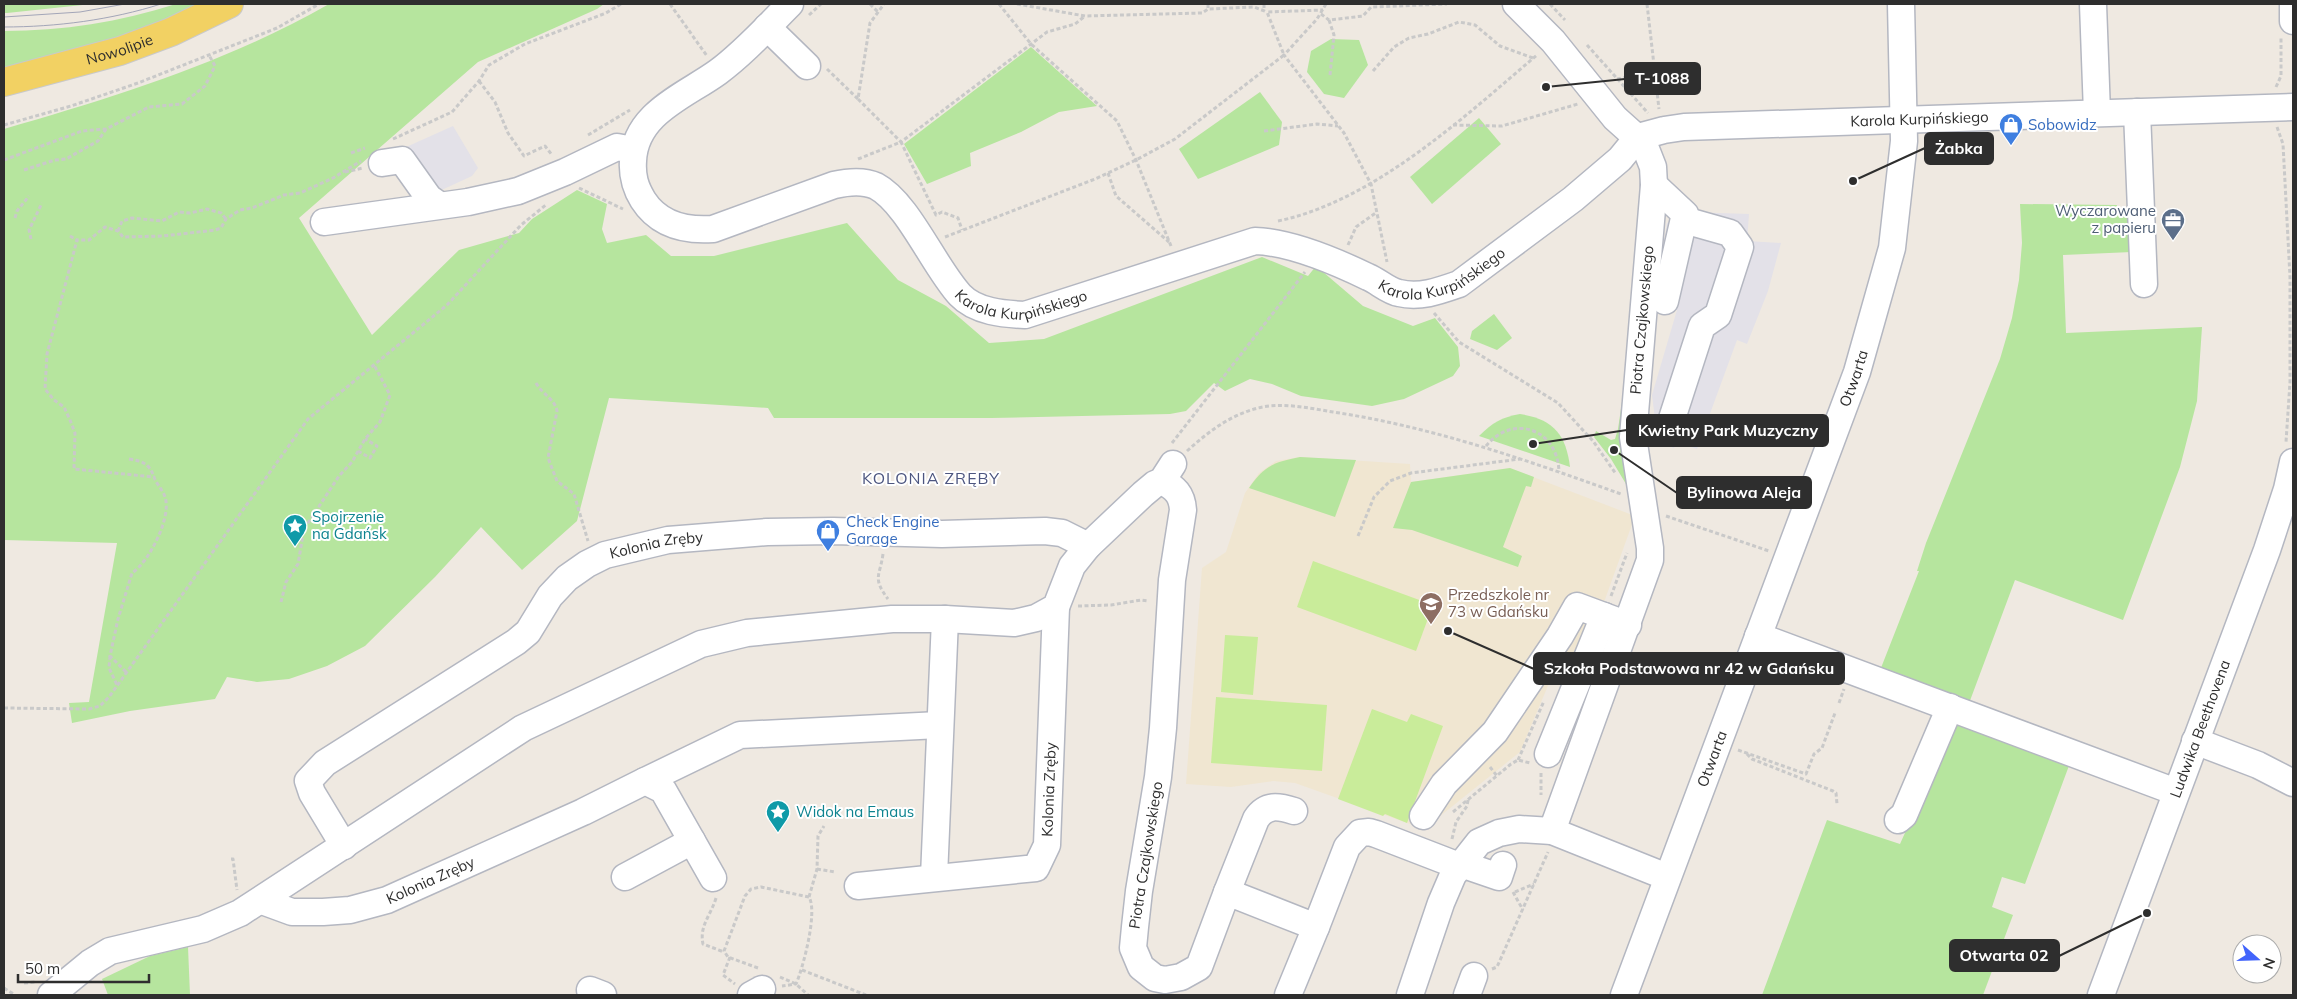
<svg xmlns="http://www.w3.org/2000/svg" width="2297" height="999" viewBox="0 0 2297 999" font-family="Mulish,sans-serif">
<rect width="100%" height="100%" fill="#efe9e1"/>
<g fill="#e3e1e8">
<polygon points="453,126 478,168 472,176 433,194 404,148"/>
<polygon points="1689,212 1749,214 1747,241 1781,243 1768,291 1747,344 1737,340 1697,449 1676,442 1674,448 1655,441 1657,435 1652,395 1677,310 1654,303 1667,223"/>
</g>
<polygon fill="#f0e6d1" points="1300,457 1410,464 1411,482 1510,468 1635,516 1580,669 1558,662 1520,752 1424,829 1295,783 1273,781 1231,787 1186,784 1202,568 1226,552 1245,493 1259,473 1276,461"/>
<g fill="#b6e59e">
<polygon points="4,4 92,4 7,13 4,13"/>
<path d="M176 4H208L117 43 4 71V31C63 31 120 22 176 4Z"/>
<path d="M329 4H604L597 9 478 62 299 218 372 335 459 250 519 233 532 219 577 190 607 204 602 229 607 243 646 235 671 256H714L847 223 898 280 946 306 989 343 1044 339 1262 257 1308 276 1316 266 1363 306 1413 326 1435 318 1458 347 1460 366 1453 376 1404 399 1372 406 1301 396 1272 384 1250 379 1225 391 1214 383 1186 411 1170 414 991 418H774L768 408 609 398 577 521 522 570 481 527 435 577 365 646 327 666 289 679 257 682 227 677 215 699 130 711 72 723 69 703 89 702 117 543 4 540V129C115 97 228 62 329 4Z"/>
<polygon points="1331,39 1359,40 1368,65 1344,98 1324,94 1307,72 1311,51"/>
<polygon points="1031,47 1097,106 1059,112 1021,132 970,153 971,166 927,184 904,144"/>
<polygon points="1260,92 1282,122 1279,145 1198,179 1179,149"/>
<polygon points="1479,118 1501,144 1432,204 1410,177"/>
<polygon points="2020,204 2117,205 2116,211 2130,211 2132,252 2063,255 2066,333 2202,327 2197,401 2189,432 2180,467 2123,620 2015,580 1968,706 1879,673 1919,571 1917,571 1926,543 2000,359 2012,318 2019,280 2022,243"/>
<polygon points="1494,314 1512,338 1497,350 1470,339 1472,331"/>
<polygon points="1622,402 1625,403 1629,481 1626,484 1611,459 1594,437 1596,431 1611,440 1615,439 1618,429"/>
<path d="M1520 414C1553 419 1566 434 1570 467L1479 436C1492 423 1502 417 1520 414Z"/>
<path d="M1300 457 1356 460 1335 517 1249 488C1264 466 1274 462 1300 457Z"/>
<polygon points="1510,468 1534,477 1531,487 1526,486 1503,547 1522,556 1518,567 1412,530 1393,528 1411,482"/>
<polygon points="1952,717 2070,763 2025,884 2002,877 1992,907 2013,915 1983,995 1762,995 1827,820 1900,844 1917,806"/>
<polygon points="188,947 190,995 108,995 102,979 150,956"/>
</g>
<g fill="#c9ec9a">
<polygon points="1313,561 1433,605 1416,651 1297,607"/>
<polygon points="1225,635 1258,637 1253,695 1221,692"/>
<polygon points="1216,697 1327,705 1322,771 1211,763"/>
<polygon points="1372,709 1407,722 1411,714 1443,726 1407,823 1385,814 1383,816 1338,799"/>
</g>
<g fill="none" stroke-linecap="round" stroke-linejoin="round">
<g stroke="#b4b7c1" stroke-width="29">
<g id="minor">
<path id="s1" d="M790 4C767 27 745 52 718 72 685 96 635 113 633 161 632 176 635 187 643 200 659 225 685 231 713 229L834 185C847 182 863 180 876 186 908 203 934 267 960 295 976 312 1004 314 1025 315L1255 241C1290 242 1337 262 1368 277 1378 281 1388 291 1399 293 1420 298 1439 291 1459 284L1573 199 1620 159 1638 137 1664 130 1684 127 2293 107"/>
<polyline points="1516,4 1553,41 1615,118 1644,144 1653,167 1654,185 1633,437 1650,548 1650,560 1552,831"/>
<polyline points="2093,4 2097,113"/>
<polyline points="2293,4 2293,21"/>
<polyline points="767,27 807,66"/>
<polyline points="2137,112 2144,284"/>
<polyline points="382,163 402,160 429,198 439,205"/>
<polyline points="1654,185 1685,214 1665,301"/>
<polyline points="324,222 468,202 518,191 565,172 617,147 633,150"/>
<polyline points="1668,431 1702,326 1718,315 1740,247 1730,233 1684,220"/>
<path d="M1162 481C1175 488 1182 494 1183 510L1172 580 1163 728 1158 777 1139 891 1135 927 1133 948 1141 967 1155 978 1165 980 1181 977 1199 967 1227 892 1316 927 1347 847 1360 833 1369 832 1376 834 1459 866"/>
<polyline points="1758,636 2176,792"/>
<polyline points="2195,741 2258,765 2293,783"/>
<polyline points="1548,754 1604,616"/>
<polyline points="645,781 740,735 939,725"/>
<polyline points="1423,816 1444,784 1495,732 1560,636 1577,606 1628,625"/>
<polyline points="1898,820 1904,815 1950,707"/>
<path id="s2" d="M344 846 312 793 308 781 325 763 516 642 528 632 550 596 567 578 587 564 605 555 668 540 767 532 833 531 942 534 1045 531 1062 533 1088 546"/>
<polyline points="1461,864 1499,877 1503,865"/>
<polyline points="625,877 692,841"/>
<polyline points="934,877 945,619"/>
<path id="s3" d="M858 886 1036 868 1047 845 1056 607"/>
<path d="M1227 892 1256 819C1266 804 1278 806 1294 811"/>
<path id="s4" d="M262 901 292 912H323L350 910 387 900 583 812 645 781 663 790 713 878"/>
<polyline points="590,990 603,995"/>
<polyline points="51,995 90,963 110,951 203,929 240,913 523,728 701,644 747,633 892,619 945,619 1014,623 1036,618 1056,607 1072,566 1088,546 1143,494 1155,484 1162,481 1173,464"/>
<polyline points="751,995 762,989"/>
<polyline points="1288,995 1316,927"/>
<polyline points="1410,995 1441,903 1453,875 1479,842 1499,833 1519,829 1552,831 1667,877"/>
<polyline points="1467,995 1474,976"/>
<path id="s5" d="M1624 995 1857 372 1892 248 1904 141 1901 4"/>
<path id="s6" d="M2101 995 2267 550 2287 489 2293 462"/>
</g>
</g>
<g stroke="#c9c9c9" stroke-width="30">
<g id="major">
<path id="s7" d="M4 82 120 51 171 32 229 4"/>
</g>
</g>
<g stroke="#c9c9c9" stroke-width="3" stroke-dasharray="4 2.5" stroke-linecap="butt">
<polyline points="670,4 707,56"/>
<polyline points="870,4 878,12"/>
<polyline points="999,4 1031,44 1117,121 1136,160 1171,246"/>
<polyline points="1017,4 1085,16 1202,13 1208,9 1254,7 1267,12"/>
<polyline points="1208,4 1208,9"/>
<polyline points="1264,4 1264,11"/>
<polyline points="1326,4 1317,19 1284,55 1344,133 1371,184 1387,262"/>
<polyline points="1550,4 1565,20"/>
<polyline points="1647,4 1659,109"/>
<polyline points="1321,14 1329,20 1363,16 1371,7 1447,4"/>
<polyline points="809,15 821,4"/>
<polyline points="1329,20 1334,35 1330,75"/>
<polyline points="1587,45 1648,113"/>
<polyline points="827,69 858,99 870,23 884,4"/>
<polyline points="1373,71 1394,47 1409,38 1428,34 1459,22 1475,25 1500,46 1533,58"/>
<polyline points="1617,79 1655,72"/>
<polyline points="479,81 495,102 508,133 524,156 545,146 552,155"/>
<polyline points="2276,87 2281,76 2281,37"/>
<polyline points="858,99 901,142 1047,32 1075,24 1085,16"/>
<polyline points="4,125 71,106 138,83 277,28 319,4"/>
<polyline points="1453,125 1502,126 1578,104"/>
<polyline points="2277,127 2283,144 2290,277 2290,382 2286,442"/>
<polyline points="1264,131 1317,124 1338,126"/>
<polyline points="588,135 630,110"/>
<polyline points="393,139 452,112 479,81 489,65 525,44 606,13 621,4"/>
<polyline points="351,153 365,148"/>
<polyline points="858,159 901,142 936,215 942,212 958,218 962,230"/>
<polyline points="4,160 82,131 106,129 149,107 182,104 205,86 215,66 209,55"/>
<polyline points="24,170 55,160 66,159 98,141 106,129"/>
<polyline points="345,172 363,168"/>
<polyline points="1108,173 1116,196 1169,242"/>
<polyline points="579,188 623,209"/>
<polyline points="15,218 17,211 29,196"/>
<path d="M1278 221C1374 201 1464 117 1537 55"/>
<polyline points="118,231 122,221 132,218 162,221 179,212 190,213 207,209 221,213 226,219"/>
<polyline points="70,236 77,240"/>
<polyline points="945,237 1095,179 1136,160 1175,139 1284,55 1267,12 1323,10"/>
<polyline points="31,239 29,230 42,203"/>
<polyline points="1348,245 1356,227 1377,212"/>
<polyline points="1434,313 1459,342 1558,403 1593,441 1616,474"/>
<path d="M536 383C542 394 555 399 557 411L548 458 557 481 574 494 588 541"/>
<polyline points="1172,443 1305,272"/>
<path d="M1486 446C1513 413 1558 429 1559 472"/>
<polyline points="358,451 370,458 377,446 365,439"/>
<path d="M1187 451C1208 432 1230 415 1258 408 1282 402 1309 408 1333 412 1433 427 1526 460 1621 494"/>
<path d="M129 459C142 461 149 463 154 477"/>
<polyline points="1666,516 1769,551"/>
<polyline points="1358,536 1374,497 1390,481 1411,473 1520,459"/>
<polyline points="295,547 297,539 303,540"/>
<path d="M883 554C880 576 872 578 888 599"/>
<polyline points="1611,596 1627,553"/>
<polyline points="281,602 286,582 298,564 304,529 339,476 352,462 365,439 380,422 390,395 374,365"/>
<polyline points="1078,606 1111,605 1141,600 1149,601"/>
<polyline points="110,656 109,668 117,685"/>
<path d="M126 672 110 656 118 619 132 573C149 562 172 517 165 497 163 490 157 485 154 477L74 469 75 433 70 420 64 407 54 400 45 389 47 354 77 240H89L105 227 118 231 123 237 163 236 215 230 221 228 226 219 240 210 252 208 284 195 300 193 333 178 361 161"/>
<polyline points="1839,703 1844,689"/>
<polyline points="4,708 89,709 100,706 109,697 308,419 447,305 521,225 547,204"/>
<polyline points="1738,750 1806,774 1814,754 1822,748 1835,713"/>
<polyline points="1747,754 1752,759 1833,791 1836,793 1837,804"/>
<polyline points="1518,760 1544,701"/>
<polyline points="1490,767 1497,776"/>
<polyline points="1541,773 1541,795"/>
<polyline points="1453,812 1511,764 1518,760 1530,763"/>
<polyline points="1452,839 1456,822 1467,806 1468,800"/>
<polyline points="231,859 233,859 237,890"/>
<polyline points="817,869 835,872"/>
<polyline points="1513,892 1523,910"/>
<polyline points="1515,892 1534,884"/>
<polyline points="809,897 817,869 818,836 824,826"/>
<path d="M716 898C711 915 699 926 703 944L724 952"/>
<polyline points="730,957 723,975 735,984"/>
<path d="M758 968 728 957 724 951 745 896 751 889 761 887 809 897C818 912 803 968 796 984L782 986"/>
<polyline points="1492,969 1497,967 1548,852"/>
<polyline points="802,970 866,995"/>
<polyline points="780,977 796,984 808,995"/>
<polyline points="24,983 35,982"/>
<polyline points="4,988 15,995"/>
</g>
<use href="#minor" stroke="#fff" stroke-width="26"/>
<use href="#major" stroke="#f2d163" stroke-width="28"/>
<g stroke="#a3a6b8" stroke-width="1">
<polyline points="4,17 80,12 125,4"/>
<path d="M4 27C56 27 111 20 161 4"/>
</g>
</g>
<defs>
<g id="shop-pin" transform="scale(1.25)"><path d="M0 17L-7.5 6A9.5 9.5 0 1 1 7.5 6Z" fill="#3f7fe0" stroke="#fff"/><path d="M-5-2.5h2.3a2.7 3.5 0 0 1 5.4 0H5L5.5 6h-11ZM-1.5-2.5h3a1.5 2.3 0 0 0-3 0Z" fill="#fff"/></g>
<g id="office-pin" transform="scale(1.25)"><path d="M0 17L-7.5 6A9.5 9.5 0 1 1 7.5 6Z" fill="#5c6f8a" stroke="#fff"/><path d="M-6-3h4V-5.5h4V-3h4V5H-6ZM-1-4.5V-3h2v-1.5ZM-6 0V1H6V0Z" fill="#fff"/></g>
<g id="sight-pin" transform="scale(1.25)"><path d="M0 17L-7.5 6A9.5 9.5 0 1 1 7.5 6Z" fill="#0f9aa8" stroke="#fff"/><path d="M0-6L1.8-2.2L6-1.7L2.9 1.2L3.7 5.4L0 3.3L-3.7 5.4L-2.9 1.2L-6-1.7L-1.8-2.2Z" fill="#fff"/></g>
<g id="school-pin" transform="scale(1.25)"><path d="M0 17L-7.5 6A9.5 9.5 0 1 1 7.5 6Z" fill="#8d6e63" stroke="#fff"/><path d="M0-5L7-2L0 1L-7-2ZM-4 1L0 2.5L4 1V4Q0 6-4 4Z" fill="#fff"/></g>
</defs>
<g fill-rule="evenodd">
<use href="#shop-pin" x="2011" y="125"/>
<use href="#office-pin" x="2173" y="220"/>
<use href="#sight-pin" x="295" y="526"/>
<use href="#shop-pin" x="828" y="531"/>
<use href="#school-pin" x="1431" y="604"/>
<use href="#sight-pin" x="778" y="812"/>
</g>
<g text-anchor="middle" stroke-width="4" stroke-linejoin="round" paint-order="stroke">
<g font-size="15" fill="#2e2e2e" stroke="#fff">
<text dy="5" stroke="none"><textPath href="#s7" startOffset="120">Nowolipie</textPath></text>
<text dy="5" stroke="none"><textPath href="#s1" startOffset="1701">Karola Kurpińskiego</textPath></text>
<text dy="5" stroke="none"><textPath href="#s1" startOffset="1172">Karola Kurpińskiego</textPath></text>
<text dy="5" stroke="none"><textPath href="#s1" startOffset="724">Karola Kurpińskiego</textPath></text>
<text transform="translate(1642 320) rotate(-85)" y="5">Piotra Czajkowskiego</text>
<text dy="5" stroke="none"><textPath href="#s5" startOffset="658">Otwarta</textPath></text>
<text dy="5" stroke="none"><textPath href="#s2" startOffset="505">Kolonia Zręby</textPath></text>
<text dy="5" stroke="none"><textPath href="#s6" startOffset="284">Ludwika Beethovena</textPath></text>
<text dy="5" stroke="none"><textPath href="#s5" startOffset="252">Otwarta</textPath></text>
<text dy="5" stroke="none"><textPath href="#s3" startOffset="260">Kolonia Zręby</textPath></text>
<text transform="translate(1146 855) rotate(-81)" y="5">Piotra Czajkowskiego</text>
<text dy="5" stroke="none"><textPath href="#s4" startOffset="176">Kolonia Zręby</textPath></text>
</g>
<g font-size="15" fill="#366cbe" stroke="#fff" text-anchor="start">
<text x="2028" y="130">Sobowidz</text>
<text x="846" y="527">Check Engine<tspan x="846" dy="17">Garage</tspan></text>
</g>
<g font-size="15" fill="#4e5e75" stroke="#fff" text-anchor="end">
<text x="2156" y="216">Wyczarowane<tspan x="2156" dy="17">z papieru</tspan></text>
</g>
<g font-size="15" fill="#0d838f" stroke="#fff" text-anchor="start">
<text x="312" y="522">Spojrzenie<tspan x="312" dy="17">na Gdańsk</tspan></text>
<text x="796" y="817">Widok na Emaus</text>
</g>
<g font-size="15" fill="#785e54" stroke="#fff" text-anchor="start">
<text x="1448" y="600">Przedszkole nr<tspan x="1448" dy="17">73 w Gdańsku</tspan></text>
</g>
<g font-size="16" letter-spacing="1" fill="#4d5680" stroke="#fff">
<text x="931" y="484">KOLONIA ZRĘBY</text>
</g>
</g>
<path fill="none" stroke="#2e2e2e" stroke-width="2" d="M1546 87L1625 79M1853 181L1925 148M1533 444L1627 430M1614 450L1677 493M1448 631L1534 669M2147 913L2059 956"/>
<g fill="#2e2e2e" stroke="#fff" stroke-width="2">
<circle cx="1546" cy="87" r="5"/>
<circle cx="1853" cy="181" r="5"/>
<circle cx="1533" cy="444" r="5"/>
<circle cx="1614" cy="450" r="5"/>
<circle cx="1448" cy="631" r="5"/>
<circle cx="2147" cy="913" r="5"/>
</g>
<g fill="#2e2e2e" stroke="#2e2e2e" stroke-width="2">
<rect x="1625" y="63" width="75" height="31" rx="5"/>
<rect x="1925" y="133" width="68" height="31" rx="5"/>
<rect x="1627" y="415" width="201" height="31" rx="5"/>
<rect x="1677" y="477" width="134" height="31" rx="5"/>
<rect x="1534" y="653" width="310" height="31" rx="5"/>
<rect x="1950" y="940" width="109" height="31" rx="5"/>
</g>
<g font-size="16" text-anchor="middle" font-weight="bold" fill="#fff">
<text x="1662" y="84">T-1088</text>
<text x="1959" y="154">Żabka</text>
<text x="1728" y="436">Kwietny Park Muzyczny</text>
<text x="1744" y="498">Bylinowa Aleja</text>
<text x="1689" y="674">Szkoła Podstawowa nr 42 w Gdańsku</text>
<text x="2004" y="961">Otwarta 02</text>
</g>
<rect width="2297" height="999" fill="none" stroke="#2e2e2e" stroke-width="10"/>
<g transform="translate(2257 959) rotate(110)"><circle r="24" fill="#ffffff" stroke="#ababab"/>
<path d="M0-4L9 19L0 12L-9 19Z" fill="#4264fb"/>
<text y="-8" font-size="14" font-weight="bold" text-anchor="middle" fill="#2e2e2e">N</text>
</g>
<path d="M18 974v8h131v-8" fill="none" stroke="#2e2e2e" stroke-width="2.5"/>
<text x="25" y="974" font-size="15" fill="#2e2e2e" stroke="#ffffff" stroke-width="4" paint-order="stroke">50 m</text>
</svg>
